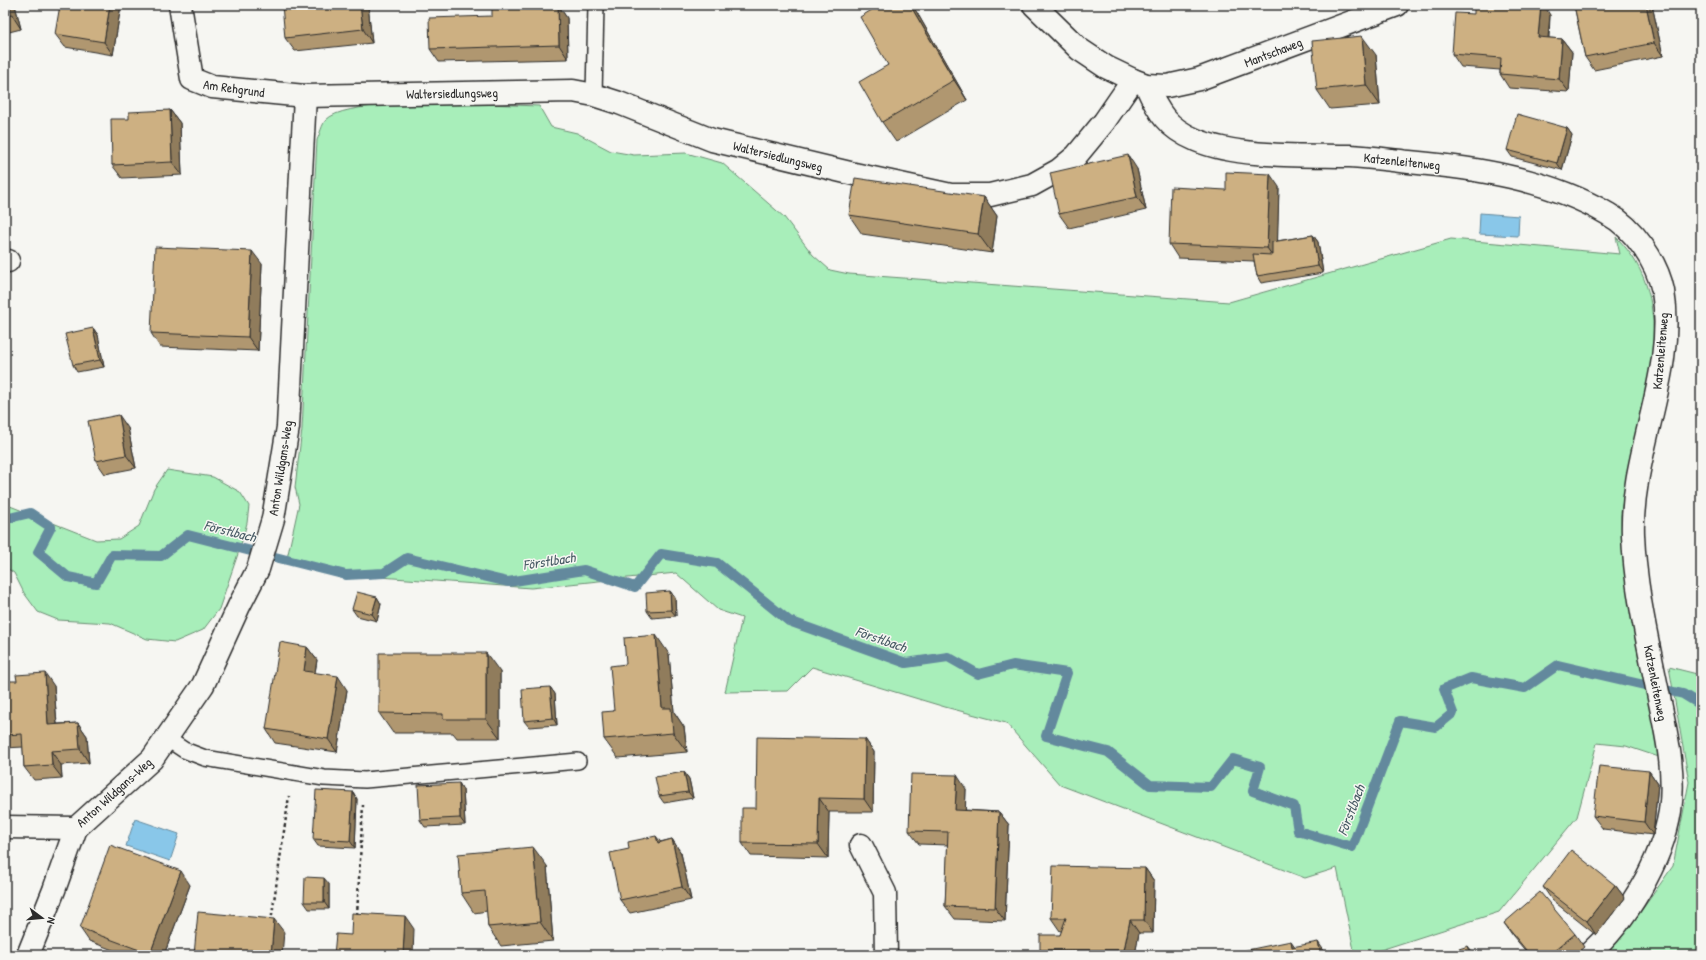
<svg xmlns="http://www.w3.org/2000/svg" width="1706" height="960" viewBox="0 0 1706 960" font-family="'Patrick Hand',sans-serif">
<rect width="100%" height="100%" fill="#f6f6f2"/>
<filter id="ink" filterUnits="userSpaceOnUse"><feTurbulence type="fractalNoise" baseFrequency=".025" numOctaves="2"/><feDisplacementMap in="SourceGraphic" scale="8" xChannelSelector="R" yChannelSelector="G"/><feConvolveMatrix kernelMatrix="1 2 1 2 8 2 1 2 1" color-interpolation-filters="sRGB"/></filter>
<g filter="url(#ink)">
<g fill="#a8eeba" stroke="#6a8c72">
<path d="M459 103 539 106 551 127 577 133 611 151 634 155 686 153 722 163 784 217 813 255 830 270 849 274 1229 302 1451 239 1620 254 1616 237C1683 303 1642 398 1628 478 1626 490 1621 504 1621 516 1623 598 1643 678 1662 758L1626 746 1597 743 1577 817 1499 912 1365 955H1355L1337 868 1305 878 1060 785 1006 723 945 707 812 667 788 691 725 692 742 618 718 610 676 573 531 588 380 577 296 566 286 563 299 504 295 487 302 429 317 140C320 134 322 124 326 120 344 101 432 104 459 103Z"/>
<polygon points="167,470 213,477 240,492 249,506 247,523 240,548 219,609 203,630 175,642 147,639 110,623 58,620 38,612 24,593 14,573 5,567 5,504 96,540 119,539 139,526 154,489"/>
<polygon points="1669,667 1701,675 1701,955 1601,955 1639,914 1673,866 1689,782"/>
</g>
<g fill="#89c7e9" stroke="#63899d">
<polygon points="1480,213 1519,216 1518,236 1479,234"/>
<polygon points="135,819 179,834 170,861 126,846"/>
</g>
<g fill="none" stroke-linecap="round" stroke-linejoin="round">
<polyline stroke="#63899d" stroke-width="10" points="5,519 30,513 51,527 38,552 68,577 96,583 112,555 161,556 188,535 346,575 384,573 407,558 508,582 584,570 635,587 661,554 717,563 789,621 906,663 948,657 978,674 1013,665 1067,673 1046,736 1108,752 1150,785 1211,787 1233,759 1260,767 1253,791 1294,806 1298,831 1352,847 1400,721 1436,727 1453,713 1444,689 1471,678 1525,688 1558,665 1683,694 1701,705"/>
<g stroke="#2b2b2b" stroke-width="18">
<g id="lane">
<polyline points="594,95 596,5"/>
<polyline points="166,738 184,750 205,758 324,778 365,780 578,761"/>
</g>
</g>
<g stroke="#2b2b2b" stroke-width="25">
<g id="street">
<polyline points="180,5 192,79 212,87 305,96 573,91 594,95 619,103 712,140 854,174 951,195 990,195 1032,185 1059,170 1076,156 1104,122 1133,80"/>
<path d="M1146 85C1158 112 1167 128 1196 140 1238 158 1305 155 1350 156 1370 157 1389 160 1409 162 1477 168 1548 179 1608 214 1634 228 1657 262 1663 291 1677 372 1630 453 1633 535 1635 587 1647 638 1657 688 1665 728 1676 770 1670 811 1662 862 1626 921 1588 955"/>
<polyline points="5,261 8,261"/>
<polyline points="5,827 76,828 152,759 203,685 239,606 258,569 273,519 288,427 305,96"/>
<polyline points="861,845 885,893 886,955"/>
<polyline points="28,955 54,890 76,828"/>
</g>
</g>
<g stroke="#2b2b2b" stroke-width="25">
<polyline id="secondary" points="1034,5 1079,49 1106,67 1133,80 1146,85 1167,86 1199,79 1397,5"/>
</g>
<g stroke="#2b2b2b" stroke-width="2.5" stroke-dasharray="3 3" stroke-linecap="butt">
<polyline points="357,915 363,805"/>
<polyline points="271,922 289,796"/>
</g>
<use href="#lane" stroke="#f6f6f2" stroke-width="15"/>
<use href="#street" stroke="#f6f6f2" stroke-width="22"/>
<use href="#secondary" stroke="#f6f6f2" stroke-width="22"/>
</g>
<g fill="#b09770" stroke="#2b2b2b">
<polygon points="5,5 15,5 21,29 5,33"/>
<polygon points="121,5 113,55 65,47 55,34"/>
<polygon points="368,5 372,43 295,51 285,38"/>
<polygon points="558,5 567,18 568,59 439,62 430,49 492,16"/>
<polygon points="880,5 911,5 916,11 967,100 896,142 882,122 888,65"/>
<polygon points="1574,5 1652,5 1663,56 1594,70 1585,57"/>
<polygon points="1474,14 1550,15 1549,38 1562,39 1572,52 1569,92 1509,88 1500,74 1500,70 1461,67 1452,54"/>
<polygon points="1376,55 1380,105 1330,109 1317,90"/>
<polygon points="170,110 180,123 182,175 122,178 112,165 129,119"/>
<polygon points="1567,128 1572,135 1562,170 1512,157 1507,150"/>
<polygon points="1137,169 1146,210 1069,228 1059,214"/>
<polygon points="1279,187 1277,241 1313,235 1318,242 1323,273 1261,283 1257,276 1254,261 1178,258 1169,244 1226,190"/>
<polygon points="984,197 997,216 992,253 862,234 849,215"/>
<polygon points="262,264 258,351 160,347 151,333"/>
<polygon points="93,328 98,335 104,367 77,372 73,365"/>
<polygon points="128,428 136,468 105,474 96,461"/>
<polygon points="670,591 675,598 676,616 652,618 647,611"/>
<polygon points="377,597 381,604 377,621 357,616 352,609"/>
<polygon points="307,647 317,660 315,673 347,690 337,752 275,743 266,729"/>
<polygon points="669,654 674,712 684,727 687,752 618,758 604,739 614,711 626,664"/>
<polygon points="500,672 500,738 457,738 453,733 393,733 379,713"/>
<polygon points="5,681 54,686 57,724 78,723 87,736 89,763 61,765 62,778 34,780 24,767 23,747 5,748"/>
<polygon points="550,687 555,694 557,725 529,727 524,721"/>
<polygon points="865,739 874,752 873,812 829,812 828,858 751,856 742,843 756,808"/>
<polygon points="1649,771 1658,784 1653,835 1603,829 1593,816"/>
<polygon points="684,772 689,779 693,798 664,803 659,796"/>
<polygon points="459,783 463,790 465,825 425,827 420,820"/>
<polygon points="966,789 965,810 999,812 1009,825 1005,921 955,919 945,906 948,845 919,844 909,831"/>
<polygon points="353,792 357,799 355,848 318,846 313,839"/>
<polygon points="672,839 681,853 691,900 630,913 620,900 660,842"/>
<polygon points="547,866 553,941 501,946 488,927 487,911 474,913 461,893"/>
<polygon points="1145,868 1154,881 1153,933 1139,933 1135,955 1043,955 1040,950 1060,935 1062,931 1060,931 1051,918"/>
<polygon points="329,884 329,909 309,909 304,902"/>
<polygon points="190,885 164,955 126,955 89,941 80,928"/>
<polygon points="1615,885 1625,898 1596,935 1552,900 1543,887"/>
<polygon points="1504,923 1575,934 1584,947 1575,955 1529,955 1513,936"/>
</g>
<g fill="#907b5b" stroke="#2b2b2b">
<polygon points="9,5 15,5 21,29 12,15"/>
<polygon points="110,5 121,5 113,55 104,42"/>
<polygon points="360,5 368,5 372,43 363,29"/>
<polygon points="558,5 567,18 568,59 559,45"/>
<polygon points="910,5 911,5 916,11 967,100 954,80"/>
<polygon points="1541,5 1544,5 1550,15 1547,50 1538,37"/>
<polygon points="1646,5 1652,5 1663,56 1654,43"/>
<polygon points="1362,36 1376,55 1380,105 1366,85"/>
<polygon points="1562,39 1572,52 1569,92 1559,79"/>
<polygon points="170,110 180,123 182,175 172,162"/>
<polygon points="1567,128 1572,135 1562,170 1557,163"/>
<polygon points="1128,155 1137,169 1146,210 1137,197"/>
<polygon points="1270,174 1279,187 1277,262 1267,248"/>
<polygon points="984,197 997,216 992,253 978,234"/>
<polygon points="1313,235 1318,242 1323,273 1318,266"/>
<polygon points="252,251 262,264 258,351 248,337"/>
<polygon points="93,328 98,335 104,367 100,360"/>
<polygon points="119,415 128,428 136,468 126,455"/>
<polygon points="670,591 675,598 676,616 671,610"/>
<polygon points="377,597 381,604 377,621 372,614"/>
<polygon points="656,635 669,654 674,712 684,727 687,752 673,733 662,708"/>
<polygon points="307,647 317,660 313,684 304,671"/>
<polygon points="486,653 500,672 500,738 486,719"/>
<polygon points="45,673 54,686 58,738 48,725"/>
<polygon points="338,676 347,690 337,752 328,739"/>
<polygon points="550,687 555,694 557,725 553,718"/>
<polygon points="78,723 87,736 89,763 80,749"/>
<polygon points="865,739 874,752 873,812 864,799"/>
<polygon points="51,751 61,765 62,778 52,765"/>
<polygon points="1649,771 1658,784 1653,835 1644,822"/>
<polygon points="684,772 689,779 693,798 688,792"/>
<polygon points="957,775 966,789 965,823 955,810"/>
<polygon points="459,783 463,790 465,825 460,818"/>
<polygon points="353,792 357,799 355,848 350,841"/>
<polygon points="819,798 829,812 828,858 818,844"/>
<polygon points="999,812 1009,825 1005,921 995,908"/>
<polygon points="656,836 666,849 658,843"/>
<polygon points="672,839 681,853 691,900 682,887"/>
<polygon points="533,847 547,866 553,941 540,922"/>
<polygon points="1145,868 1154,881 1153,933 1144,920"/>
<polygon points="181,871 190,885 164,955 150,955 150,954"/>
<polygon points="324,878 329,884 329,909 324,902"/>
<polygon points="1615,885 1625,898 1596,935 1587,921"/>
<polygon points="405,916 414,929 413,955 403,955"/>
<polygon points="274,919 284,932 282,955 271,955"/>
<polygon points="1130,920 1139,933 1135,955 1127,955 1124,950"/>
<polygon points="1291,941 1301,955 1292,947"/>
<polygon points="1318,942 1327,955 1321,955"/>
<polygon points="1468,946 1475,955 1471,955"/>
</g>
<g fill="#cdb082" stroke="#2b2b2b">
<polygon points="5,5 9,5 12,15 5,17"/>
<polygon points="60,5 110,5 104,42 55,34"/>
<polygon points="282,5 360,5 363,29 285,38"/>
<polygon points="492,5 558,5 559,45 430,49 429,18 492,16"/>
<polygon points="880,5 910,5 954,80 882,122 859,82 888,65 860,17"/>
<polygon points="1474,5 1503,7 1504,5 1541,5 1538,37 1562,39 1559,79 1500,74 1501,58 1452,54 1455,13 1474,14"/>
<polygon points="1574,5 1646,5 1654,43 1585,57"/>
<polygon points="1362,36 1366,85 1317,90 1312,41"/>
<polygon points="170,110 172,162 112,165 111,119 129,119 129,112"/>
<polygon points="1517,114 1567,128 1557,163 1507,150"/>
<polygon points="1128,155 1137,197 1059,214 1050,173"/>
<polygon points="1226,172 1270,174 1267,248 1169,244 1171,187 1226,190"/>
<polygon points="855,178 984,197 978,234 849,215"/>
<polygon points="1313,235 1318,266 1257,276 1253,254 1272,255 1272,242"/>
<polygon points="155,247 252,251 248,337 151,333"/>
<polygon points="93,328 100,360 73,365 65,334"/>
<polygon points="119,415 126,455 96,461 88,421"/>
<polygon points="670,591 671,610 647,611 646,593"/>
<polygon points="357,592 377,597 372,614 352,609"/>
<polygon points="656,635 662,708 671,708 673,733 604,739 602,712 614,711 610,666 626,664 624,638"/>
<polygon points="280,642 307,647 304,671 338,676 328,739 266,729"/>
<polygon points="379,653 486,653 486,719 443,719 443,714 379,713"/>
<polygon points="45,673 48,725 78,723 80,749 51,751 52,765 24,767 22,734 5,735 5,681 17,681 16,675"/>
<polygon points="550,687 553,718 524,721 522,689"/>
<polygon points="757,737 865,739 864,799 819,798 818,844 742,843 742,808 756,808"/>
<polygon points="1599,766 1649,771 1644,822 1593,816"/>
<polygon points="684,772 688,792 659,796 655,777"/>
<polygon points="911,774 957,775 955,810 999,812 995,908 945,906 948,832 909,831"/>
<polygon points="459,783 460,818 420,820 418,785"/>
<polygon points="316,790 353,792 350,841 313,839"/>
<polygon points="656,836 658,843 672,839 682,887 620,900 610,853 629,849 628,842"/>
<polygon points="110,845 181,871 150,954 80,928"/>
<polygon points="533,847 540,922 488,927 485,891 461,893 458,854"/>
<polygon points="1571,850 1615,885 1587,921 1543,887"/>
<polygon points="1053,866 1145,868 1144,920 1130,920 1124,950 1040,950 1040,935 1060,935 1066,918 1051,918"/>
<polygon points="305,877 324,878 324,902 304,902"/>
<polygon points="1540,892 1575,934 1549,955 1530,955 1504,923"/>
<polygon points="198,912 274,919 271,955 194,955"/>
<polygon points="352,913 405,916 403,955 334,955 336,934 351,935"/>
<polygon points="1291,941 1292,947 1318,942 1321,955 1223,955"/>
<polygon points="1468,946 1471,955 1441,955"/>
</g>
</g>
<g text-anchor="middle" stroke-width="3" stroke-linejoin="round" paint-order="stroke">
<g font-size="13" fill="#2b2b2b" stroke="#f6f6f2">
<text transform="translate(1273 52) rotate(-21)" y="5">Mantschaweg</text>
<text transform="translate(234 88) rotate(8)" y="5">Am Rehgrund</text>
<text transform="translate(452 93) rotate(-1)" y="5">Waltersiedlungsweg</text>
<text transform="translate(778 156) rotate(14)" y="5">Waltersiedlungsweg</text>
<text transform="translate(1402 161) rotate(6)" y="5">Katzenleitenweg</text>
<text transform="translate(1660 351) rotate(-85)" y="5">Katzenleitenweg</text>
<text transform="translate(280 468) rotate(-81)" y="5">Anton Wildgans-Weg</text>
<text transform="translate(1656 683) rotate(79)" y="5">Katzenleitenweg</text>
<text transform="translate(114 792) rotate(-42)" y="5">Anton Wildgans-Weg</text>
</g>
<g font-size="14" font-style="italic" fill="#475a64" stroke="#f6f6f2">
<text transform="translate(230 531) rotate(14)" y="5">Förstlbach</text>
<text transform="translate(549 561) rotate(-9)" y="5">Förstlbach</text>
<text transform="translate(881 639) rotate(19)" y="5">Förstlbach</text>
<text transform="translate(1351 810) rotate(-69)" y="5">Förstlbach</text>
</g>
</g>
<rect width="1706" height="960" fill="none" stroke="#f6f6f2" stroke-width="20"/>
<rect x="10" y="10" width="1686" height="940" fill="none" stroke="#2b2b2b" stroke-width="1.5" filter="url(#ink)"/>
<g transform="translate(42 918) rotate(106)" stroke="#f6f6f2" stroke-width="3" paint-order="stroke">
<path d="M0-3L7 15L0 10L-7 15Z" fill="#2b2b2b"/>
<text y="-6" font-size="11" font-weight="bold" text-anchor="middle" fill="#2b2b2b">N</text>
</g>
</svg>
